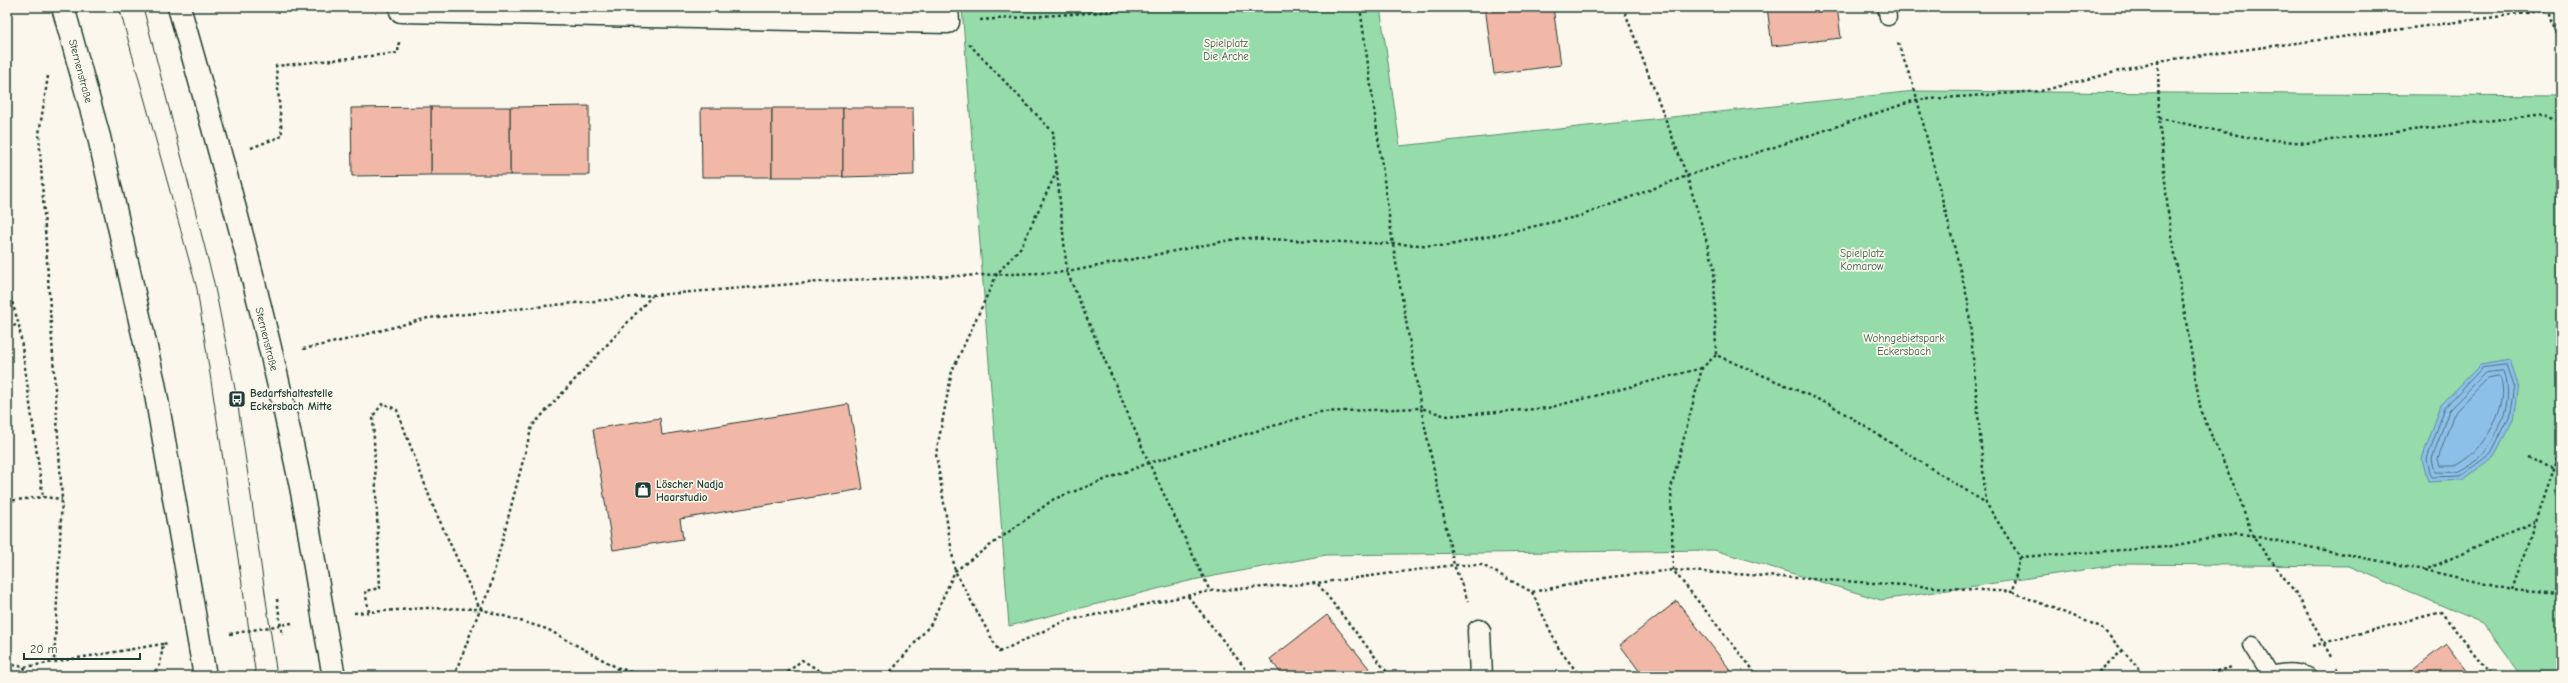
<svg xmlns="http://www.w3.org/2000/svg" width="2568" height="683" viewBox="0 0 2568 683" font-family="'Comic Neue',sans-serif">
<rect width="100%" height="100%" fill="#fbf7ec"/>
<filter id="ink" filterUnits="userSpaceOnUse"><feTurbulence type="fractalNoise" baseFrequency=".025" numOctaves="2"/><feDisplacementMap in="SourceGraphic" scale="8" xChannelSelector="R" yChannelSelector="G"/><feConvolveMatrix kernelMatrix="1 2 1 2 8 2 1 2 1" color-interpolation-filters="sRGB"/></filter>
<g filter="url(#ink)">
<polygon fill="#95dcaa" stroke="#5a8c6f" points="962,7 1380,7 1400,146 1915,91 2561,96 2561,676 2522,676 2483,623 2349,566 2123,564 1881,600 1714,550 1326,555 1193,580 1009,626"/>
<polygon fill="#8dc0e9" stroke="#618ca1" points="2510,360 2518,384 2513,420 2494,456 2463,480 2428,482 2422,459 2441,405 2480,365"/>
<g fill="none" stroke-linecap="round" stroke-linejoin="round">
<g stroke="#4b717c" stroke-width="1">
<polygon points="2507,365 2514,385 2509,418 2491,453 2461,476 2431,477 2427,459 2445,407 2482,368"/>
<path d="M2504 371C2517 404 2493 456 2460 471 2454 473 2441 472 2435 472L2432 459 2449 410 2485 373Z"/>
<path d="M2500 377C2512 405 2483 451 2458 464 2454 467 2445 466 2440 466L2438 459 2454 413 2487 379Z"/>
</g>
</g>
<g fill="#f1b8a7" stroke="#1f3d34">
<polygon points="1485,7 1553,7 1561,65 1494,74"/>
<polygon points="1767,7 1837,7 1841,38 1772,46"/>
<polygon points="589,106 589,175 510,175 510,107"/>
<rect x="431" y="107" width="79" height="68"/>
<polygon points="431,107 431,175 352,176 351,108"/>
<polygon points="701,108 772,108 772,177 702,177"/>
<rect x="772" y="108" width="71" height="69"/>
<polygon points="843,108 913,108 914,175 843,177"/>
<polygon points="849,404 863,489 680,519 683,539 613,550 593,429 660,418 662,435"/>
<polygon points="1677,601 1735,676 1643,676 1620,645"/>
<polygon points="1327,615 1375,676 1283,676 1270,659"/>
<polygon points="2446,644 2470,676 2405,676"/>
</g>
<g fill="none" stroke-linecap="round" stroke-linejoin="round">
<g stroke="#1f3d34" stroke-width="19">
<g id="lane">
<polyline points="1886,7 1888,17"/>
<polyline points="2252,645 2271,675"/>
<path d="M2270 676C2283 671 2295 671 2308 676"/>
</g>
</g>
<g stroke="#1f3d34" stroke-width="25">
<g id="street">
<polyline points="401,11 948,22 947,7"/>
<polyline points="1479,631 1481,676"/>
</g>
</g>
<g stroke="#1f3d34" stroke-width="25">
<g id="secondary">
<polyline points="63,7 99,137 154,383 205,676"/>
<path d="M179 7C224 164 267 322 300 482 313 546 321 612 334 676"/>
</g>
</g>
<g stroke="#1f3d34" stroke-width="2.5" stroke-dasharray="3 3" stroke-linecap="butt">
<polyline points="1360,7 1393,245 1421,408 1446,416 1548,408 1702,368"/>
<polyline points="1623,7 1687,176 1714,266 1716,355 1831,405 1986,503"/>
<polyline points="2549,7 2561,46"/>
<polyline points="980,20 1180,7"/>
<polyline points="1898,43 1915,91 1968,301 1986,503 2020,557 2167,547 2238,533 2425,570 2534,522"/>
<polyline points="969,44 1053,132 1067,272 1149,463 1320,412 1421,408 1454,565 1468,601"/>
<polyline points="2158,61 2159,118 2168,212 2201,412 2239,497 2253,537 2298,596 2331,657"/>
<polyline points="48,76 39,134 62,499 54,661"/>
<polyline points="2159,118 2251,138 2306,143 2544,114 2561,121"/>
<polyline points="251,148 282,136 276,66 398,53 399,42"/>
<polyline points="1057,171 1021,247 997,274 952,371 936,454 955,571 999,652 1065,621 1210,591 1317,583 1454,565 1482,565 1532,592 1610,577 1673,570 2012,592"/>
<polyline points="7,285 19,325 43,497"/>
<polyline points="7,326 19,325"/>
<polyline points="303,349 345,340 428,318 653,295 845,280 1067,272 1241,238 1446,246 1580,216 1687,176 1916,100 2041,91 2158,61 2549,10"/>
<polyline points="1716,355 1702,368 1671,488 1673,570 1758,676"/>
<polyline points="2561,445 2512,590 2561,594"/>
<polyline points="2527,458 2555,468"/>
<polyline points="7,501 43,497 62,499"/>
<polyline points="2020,557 2012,592 2101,627 2146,676"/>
<polyline points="2425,570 2512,590"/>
<polyline points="1318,584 1390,676"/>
<polyline points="1532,592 1559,649 1580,676"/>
<polyline points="1188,596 1251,676"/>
<polyline points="277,599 282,635"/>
<polyline points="369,612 365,591 380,588 373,416 383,403 397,410 433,506 480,609"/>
<polyline points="354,613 426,608 480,609 547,629 616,667 643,676"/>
<polyline points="230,634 292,623"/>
<polyline points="2312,646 2441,612 2492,676"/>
<polyline points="7,664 24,667 163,644"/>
<polyline points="24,667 27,676"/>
<polyline points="2336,667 2341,676"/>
<polyline points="616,668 623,676"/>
<polyline points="151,676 160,665 163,644 168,643"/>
<polyline points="454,676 480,609 489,591 532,426 652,296"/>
<polyline points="783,676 802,660 828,676"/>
<polyline points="887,676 931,624 955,571 1054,499 1149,463 1210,591"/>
<polyline points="2094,676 2122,651"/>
<polyline points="2199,676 2232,667"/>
</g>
<use href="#lane" stroke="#fbf7ec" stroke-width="16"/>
<use href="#street" stroke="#fbf7ec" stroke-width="22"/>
<use href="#secondary" stroke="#fbf7ec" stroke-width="22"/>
<g stroke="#1f3d34" stroke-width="1">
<polyline points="119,7 197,289 256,676"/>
<polyline points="143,7 214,283 237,399 277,676"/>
</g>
</g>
</g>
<defs>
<g id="bus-square" transform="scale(0.9)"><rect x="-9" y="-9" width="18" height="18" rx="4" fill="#1f3d34" stroke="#fbf7ec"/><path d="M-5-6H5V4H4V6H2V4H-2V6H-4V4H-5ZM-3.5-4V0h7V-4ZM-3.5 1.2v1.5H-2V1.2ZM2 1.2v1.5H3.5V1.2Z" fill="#fff"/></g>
<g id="shop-square" transform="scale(0.9)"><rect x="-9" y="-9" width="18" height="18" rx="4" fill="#1f3d34" stroke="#fbf7ec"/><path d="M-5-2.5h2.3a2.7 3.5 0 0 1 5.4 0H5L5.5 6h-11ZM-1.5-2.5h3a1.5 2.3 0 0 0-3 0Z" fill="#fff"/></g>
</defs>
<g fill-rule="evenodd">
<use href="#bus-square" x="237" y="399"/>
<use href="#shop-square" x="643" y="490"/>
</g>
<g text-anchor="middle" stroke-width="3.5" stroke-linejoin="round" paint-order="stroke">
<g font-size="11" fill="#375d4c" stroke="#fbf7ec">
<text x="1226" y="47">Spielplatz<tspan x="1226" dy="13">Die Arche</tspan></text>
<text x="1862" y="257">Spielplatz<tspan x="1862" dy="13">Komarow</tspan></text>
<text x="1904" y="342">Wohngebietspark<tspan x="1904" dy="13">Eckersbach</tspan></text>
</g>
<g font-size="11" fill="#1f3d34" stroke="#fbf7ec">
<text transform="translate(81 71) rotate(75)" y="4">Sternenstraße</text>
<text transform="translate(267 339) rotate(76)" y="4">Sternenstraße</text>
</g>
<g font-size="11" font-weight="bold" fill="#1f3d34" stroke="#fbf7ec" text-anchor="start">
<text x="250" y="397">Bedarfshaltestelle<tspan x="250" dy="13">Eckersbach Mitte</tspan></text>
<text x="656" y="488">Löscher Nadja<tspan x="656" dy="13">Haarstudio</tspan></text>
</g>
</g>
<rect width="2568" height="683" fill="none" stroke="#fbf7ec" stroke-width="24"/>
<rect x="12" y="12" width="2544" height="659" fill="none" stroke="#1f3d34" stroke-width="1.5" filter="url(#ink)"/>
<path d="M24 653v6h116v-6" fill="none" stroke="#1f3d34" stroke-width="2"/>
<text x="30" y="653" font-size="12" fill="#1f3d34" stroke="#fbf7ec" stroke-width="3" paint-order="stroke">20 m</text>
</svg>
